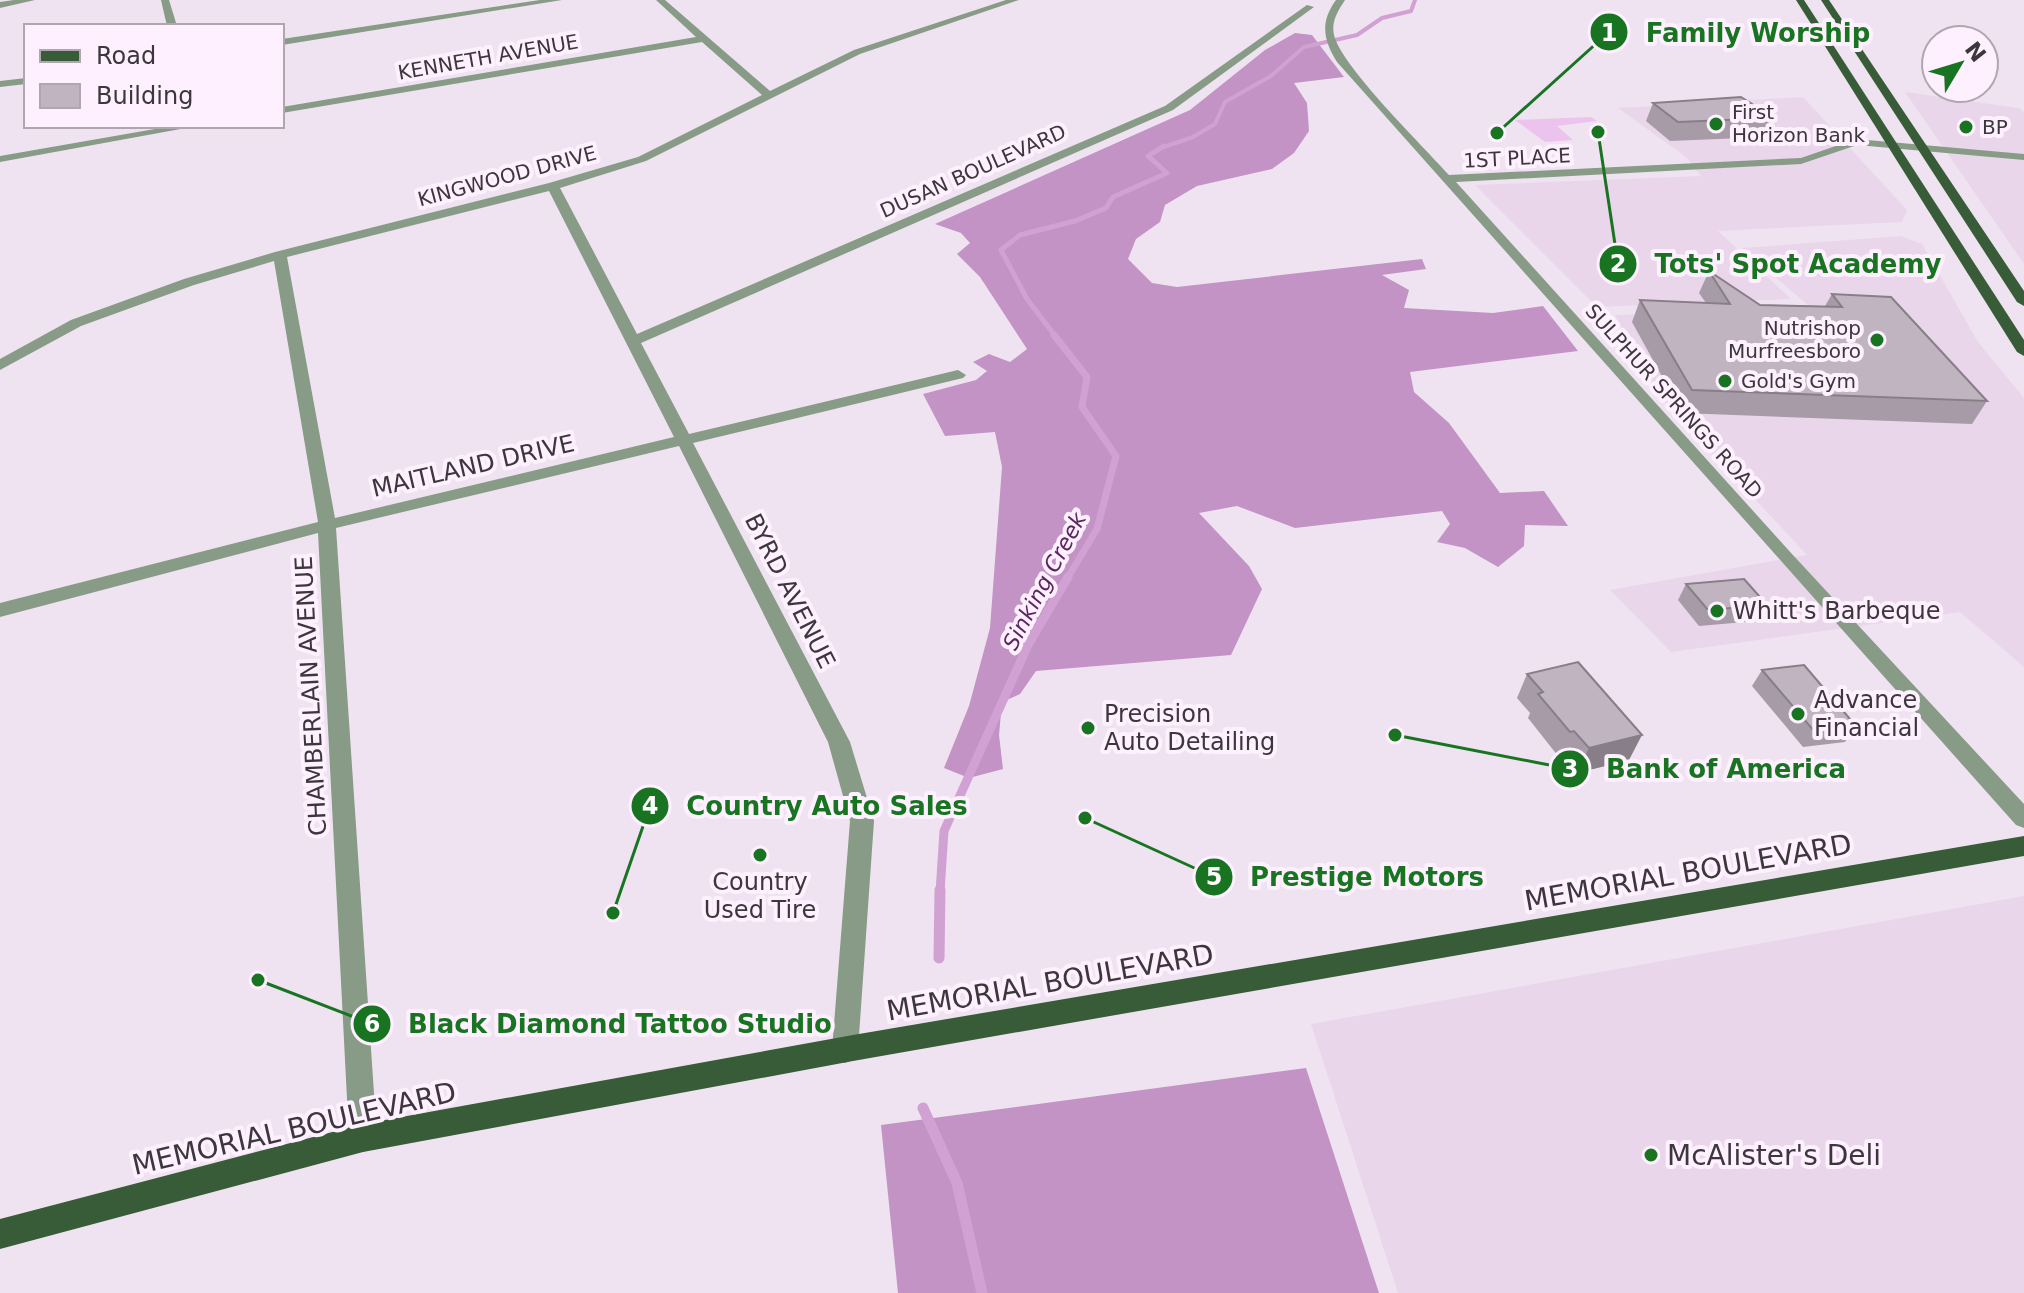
<svg xmlns="http://www.w3.org/2000/svg" width="2024" height="1293" viewBox="0 0 2024 1293" font-family="'DejaVu Sans',sans-serif">
<rect width="100%" height="100%" fill="#f0e3f1"/>
<g fill="#e9d6ea">
<polygon points="1905,92 2019,108 2024,112 2024,264"/>
<polygon points="1803,97 1907,210 1902,222 1718,231 1791,299 1597,307 1475,185 1701,176 1686,157 1618,108"/>
<polygon points="1901,236 1922,244 1978,342 2024,398 2024,667 1960,612 1671,652 1610,590 1807,555 1659,396 1615,315 1811,308 1742,248"/>
<polygon points="2024,896 2024,1293 1398,1293 1311,1024"/>
</g>
<polygon fill="#ebc3ed" points="1591,117 1597,121 1557,126 1573,140 1545,142 1515,120"/>
<g fill="#c293c4">
<polygon points="1295,33 1312,35 1344,77 1294,83 1307,103 1309,131 1294,153 1272,169 1197,186 1165,205 1160,222 1136,239 1128,259 1152,283 1177,287 1422,259 1426,269 1382,275 1409,290 1404,308 1493,313 1543,306 1578,351 1410,372 1414,392 1449,423 1500,493 1544,491 1568,526 1525,525 1524,546 1498,567 1465,548 1437,542 1450,524 1442,511 1295,528 1237,506 1199,513 1249,566 1262,589 1231,655 1036,671 1020,694 1002,702 999,735 1003,769 969,778 944,768 969,706 990,628 1002,467 995,432 945,436 923,394 976,380 987,371 973,362 989,354 1010,362 1027,349 980,277 957,254 970,243 961,233 935,224 1190,110 1265,50"/>
<polygon points="1306,1068 1379,1293 898,1293 881,1125"/>
</g>
<g fill="none" stroke-linecap="round" stroke-linejoin="round">
<polyline stroke="#d1a1d3" stroke-width="4" points="1161,148 1193,137 1215,124 1225,102 1271,76 1304,47 1357,35 1382,18 1411,11 1415,0"/>
<polyline stroke="#d1a1d3" stroke-width="5" points="1056,337 1027,299 1001,250 1020,235 1075,221 1106,208 1113,197 1167,173 1148,156 1164,146"/>
<polyline stroke="#d1a1d3" stroke-width="7" points="1054,335 1087,377 1082,407 1116,456 1097,529 1067,579"/>
<polyline stroke="#d1a1d3" stroke-width="9" points="940,892 944,831 1028,645 1068,577"/>
<g stroke="#d1a1d3" stroke-width="11">
<polyline points="939,958 940,890"/>
<polyline points="923,1108 957,1183 982,1293"/>
</g>
<g fill="#879b86" fill-rule="evenodd">
<polygon points="14,0 35,0 0,8 0,2"/>
<polygon points="161,0 169,0 177,26 167,26"/>
<polygon points="540,0 562,0 282,45 282,39"/>
<path d="M656 0H665L770 91 854 50 1006 0H1019L860 54 646 161 560 188 637 334 1165 106 1307 5 1314 7 1173 110 641 343 689 434 958 370 966 375 963 378 693 443 850 742 874 821 858 1050 855 1059 845 1063 835 1059 832 1050 850 821 828 742 679 446 336 528 377 1138 373 1148 363 1152 353 1148 349 1138 318 533 0 617V603L318 522 274 261 194 285 81 326 0 370V359L71 320 184 279 275 252 549 183 638 157 762 95 702 42 282 113V107L696 37ZM549 191 674 437 335 518 287 257Z"/>
<path d="M1336 0H1345C1338 11 1331 21 1334 35 1341 66 1424 147 1449 175L1801 158 1856 139 2024 154V160L1857 145 1801 164 1456 182 1792 554 2024 804V828L2016 825 1337 62C1323 39 1320 22 1336 0Z"/>
<polygon points="26,78 26,84 0,87 0,81"/>
<polygon points="172,126 197,126 0,162 0,156"/>
</g>
<g fill="#375c37" fill-rule="evenodd">
<polygon points="1796,0 1804,0 2024,340 2024,356 2017,352"/>
<polygon points="1821,0 1829,0 2024,291 2024,306 2017,302"/>
<polygon points="2024,836 2024,856 853,1061 363,1152 0,1249 0,1219 363,1124 853,1035"/>
</g>
</g>
<g fill="#a69ba6">
<polygon points="1653,103 1774,118 1766,137 1670,141 1646,121"/>
<polygon points="1709,271 1760,305 1825,306 1832,294 1987,401 1972,424 1682,413 1632,322 1640,300 1706,303 1699,293"/>
<polygon points="1686,584 1767,605 1757,621 1699,626 1678,600"/>
<polygon points="1762,670 1856,726 1845,742 1803,747 1752,686"/>
<polygon points="1527,674 1629,760 1577,773 1563,756 1558,756 1528,718 1530,713 1517,698"/>
</g>
<polygon fill="#877e87" points="1642,735 1629,760 1577,773 1589,748"/>
<g fill="#c1b4c1" stroke="#877e87" stroke-width="2">
<polygon points="1741,97 1774,118 1678,122 1653,103"/>
<polygon points="1709,271 1760,305 1842,307 1832,294 1891,297 1987,401 1692,390 1640,300 1730,304"/>
<polygon points="1744,579 1767,605 1708,610 1686,584"/>
<polygon points="1578,662 1642,735 1589,748 1574,731 1570,732 1538,694 1543,692 1527,674"/>
<polygon points="1804,665 1856,726 1814,731 1762,670"/>
</g>
<g fill="#197422" stroke="#fef0fe" stroke-width="3">
<circle cx="1716" cy="124" r="8"/>
<circle cx="1966" cy="127" r="8"/>
<circle cx="1877" cy="340" r="8"/>
<circle cx="1725" cy="381" r="8"/>
<circle cx="1717" cy="611" r="8"/>
<circle cx="1798" cy="714" r="8"/>
<circle cx="1088" cy="728" r="8"/>
<circle cx="760" cy="855" r="8"/>
<circle cx="1651" cy="1155" r="8"/>
</g>
<g text-anchor="middle" stroke-width="8" stroke-linejoin="round" paint-order="stroke">
<g font-size="20" fill="#3c373c" stroke="#fef0fe">
<text transform="translate(488 57) rotate(-10)" y="7">KENNETH AVENUE</text>
<text transform="translate(1517 158) rotate(-3)" y="7">1ST PLACE</text>
<text transform="translate(973 171) rotate(-24)" y="7">DUSAN BOULEVARD</text>
<text transform="translate(507 176) rotate(-15)" y="7">KINGWOOD DRIVE</text>
<text transform="translate(1674 401) rotate(48)" y="7">SULPHUR SPRINGS ROAD</text>
</g>
<g font-size="20" fill="#3c373c" stroke="#fef0fe" text-anchor="start">
<text x="1732" y="119">First<tspan x="1732" dy="23">Horizon Bank</tspan></text>
<text x="1982" y="134">BP</text>
<text x="1861" y="335" text-anchor="end">Nutrishop<tspan x="1861" dy="23">Murfreesboro</tspan></text>
<text x="1741" y="388">Gold's Gym</text>
</g>
<g font-size="22" font-style="italic" fill="#5d2561" stroke="#fef0fe">
<text transform="translate(1044 581) rotate(-62)" y="8">Sinking Creek</text>
</g>
<g font-size="24" fill="#3c373c" stroke="#fef0fe">
<text transform="translate(473 466) rotate(-13)" y="8">MAITLAND DRIVE</text>
<text transform="translate(790 591) rotate(63)" y="8">BYRD AVENUE</text>
<text transform="translate(311 696) rotate(-93)" y="8">CHAMBERLAIN AVENUE</text>
</g>
<g font-size="24" fill="#3c373c" stroke="#fef0fe" text-anchor="start">
<text x="1733" y="619">Whitt's Barbeque</text>
<text x="1814" y="708">Advance<tspan x="1814" dy="28">Financial</tspan></text>
<text x="1104" y="722">Precision<tspan x="1104" dy="28">Auto Detailing</tspan></text>
<text x="760" y="890" text-anchor="middle">Country<tspan x="760" dy="28">Used Tire</tspan></text>
</g>
<g font-size="28" fill="#3c373c" stroke="#fef0fe">
<text transform="translate(1688 872) rotate(-10)" y="10">MEMORIAL BOULEVARD</text>
<text transform="translate(1050 982) rotate(-10)" y="10">MEMORIAL BOULEVARD</text>
<text transform="translate(294 1128) rotate(-13)" y="10">MEMORIAL BOULEVARD</text>
</g>
<g font-size="28" fill="#3c373c" stroke="#fef0fe" text-anchor="start">
<text x="1667" y="1165">McAlister's Deli</text>
</g>
</g>
<path fill="none" stroke="#197422" stroke-width="3" d="M1497 133L1609 32M1598 132L1618 264M1395 735L1570 769M613 913L650 806M1085 818L1214 877M258 980L372 1024"/>
<g fill="#197422" stroke="#fef0fe" stroke-width="3">
<circle cx="1497" cy="133" r="8"/>
<circle cx="1598" cy="132" r="8"/>
<circle cx="1395" cy="735" r="8"/>
<circle cx="613" cy="913" r="8"/>
<circle cx="1085" cy="818" r="8"/>
<circle cx="258" cy="980" r="8"/>
<circle cx="1609" cy="32" r="20"/>
<circle cx="1618" cy="264" r="20"/>
<circle cx="1570" cy="769" r="20"/>
<circle cx="650" cy="806" r="20"/>
<circle cx="1214" cy="877" r="20"/>
<circle cx="372" cy="1024" r="20"/>
</g>
<g font-size="24" text-anchor="middle" font-weight="bold" fill="#fff">
<text x="1609" y="41">1</text>
<text x="1618" y="272">2</text>
<text x="1570" y="777">3</text>
<text x="650" y="814">4</text>
<text x="1214" y="885">5</text>
<text x="372" y="1032">6</text>
</g>
<g font-size="26" text-anchor="middle" font-weight="bold" fill="#197422" stroke="#fef0fe" stroke-width="8" stroke-linejoin="round" paint-order="stroke">
<text x="1758" y="42">Family Worship</text>
<text x="1798" y="273">Tots' Spot Academy</text>
<text x="1726" y="778">Bank of America</text>
<text x="827" y="815">Country Auto Sales</text>
<text x="1367" y="886">Prestige Motors</text>
<text x="620" y="1033">Black Diamond Tattoo Studio</text>
</g>
<rect x="24" y="24" width="260" height="104" fill="#fef0fe" stroke="#b0a6b0" stroke-width="2"/>
<rect x="40" y="50" width="40" height="12" fill="#375c37" stroke="#b0a6b0" stroke-width="2"/>
<text x="96" y="64" font-size="24" fill="#3c373c">Road</text>
<rect x="40" y="84" width="40" height="24" fill="#c1b4c1" stroke="#b0a6b0" stroke-width="2"/>
<text x="96" y="104" font-size="24" fill="#3c373c">Building</text>
<g transform="translate(1960 64) rotate(52)"><circle r="38" fill="#fef0fe" stroke="#b0a6b0" stroke-width="2"/>
<path d="M0-6L14 30L0 20L-14 30Z" fill="#197422"/>
<text y="-12" font-size="22" font-weight="bold" text-anchor="middle" fill="#3c373c">N</text>
</g>
</svg>
